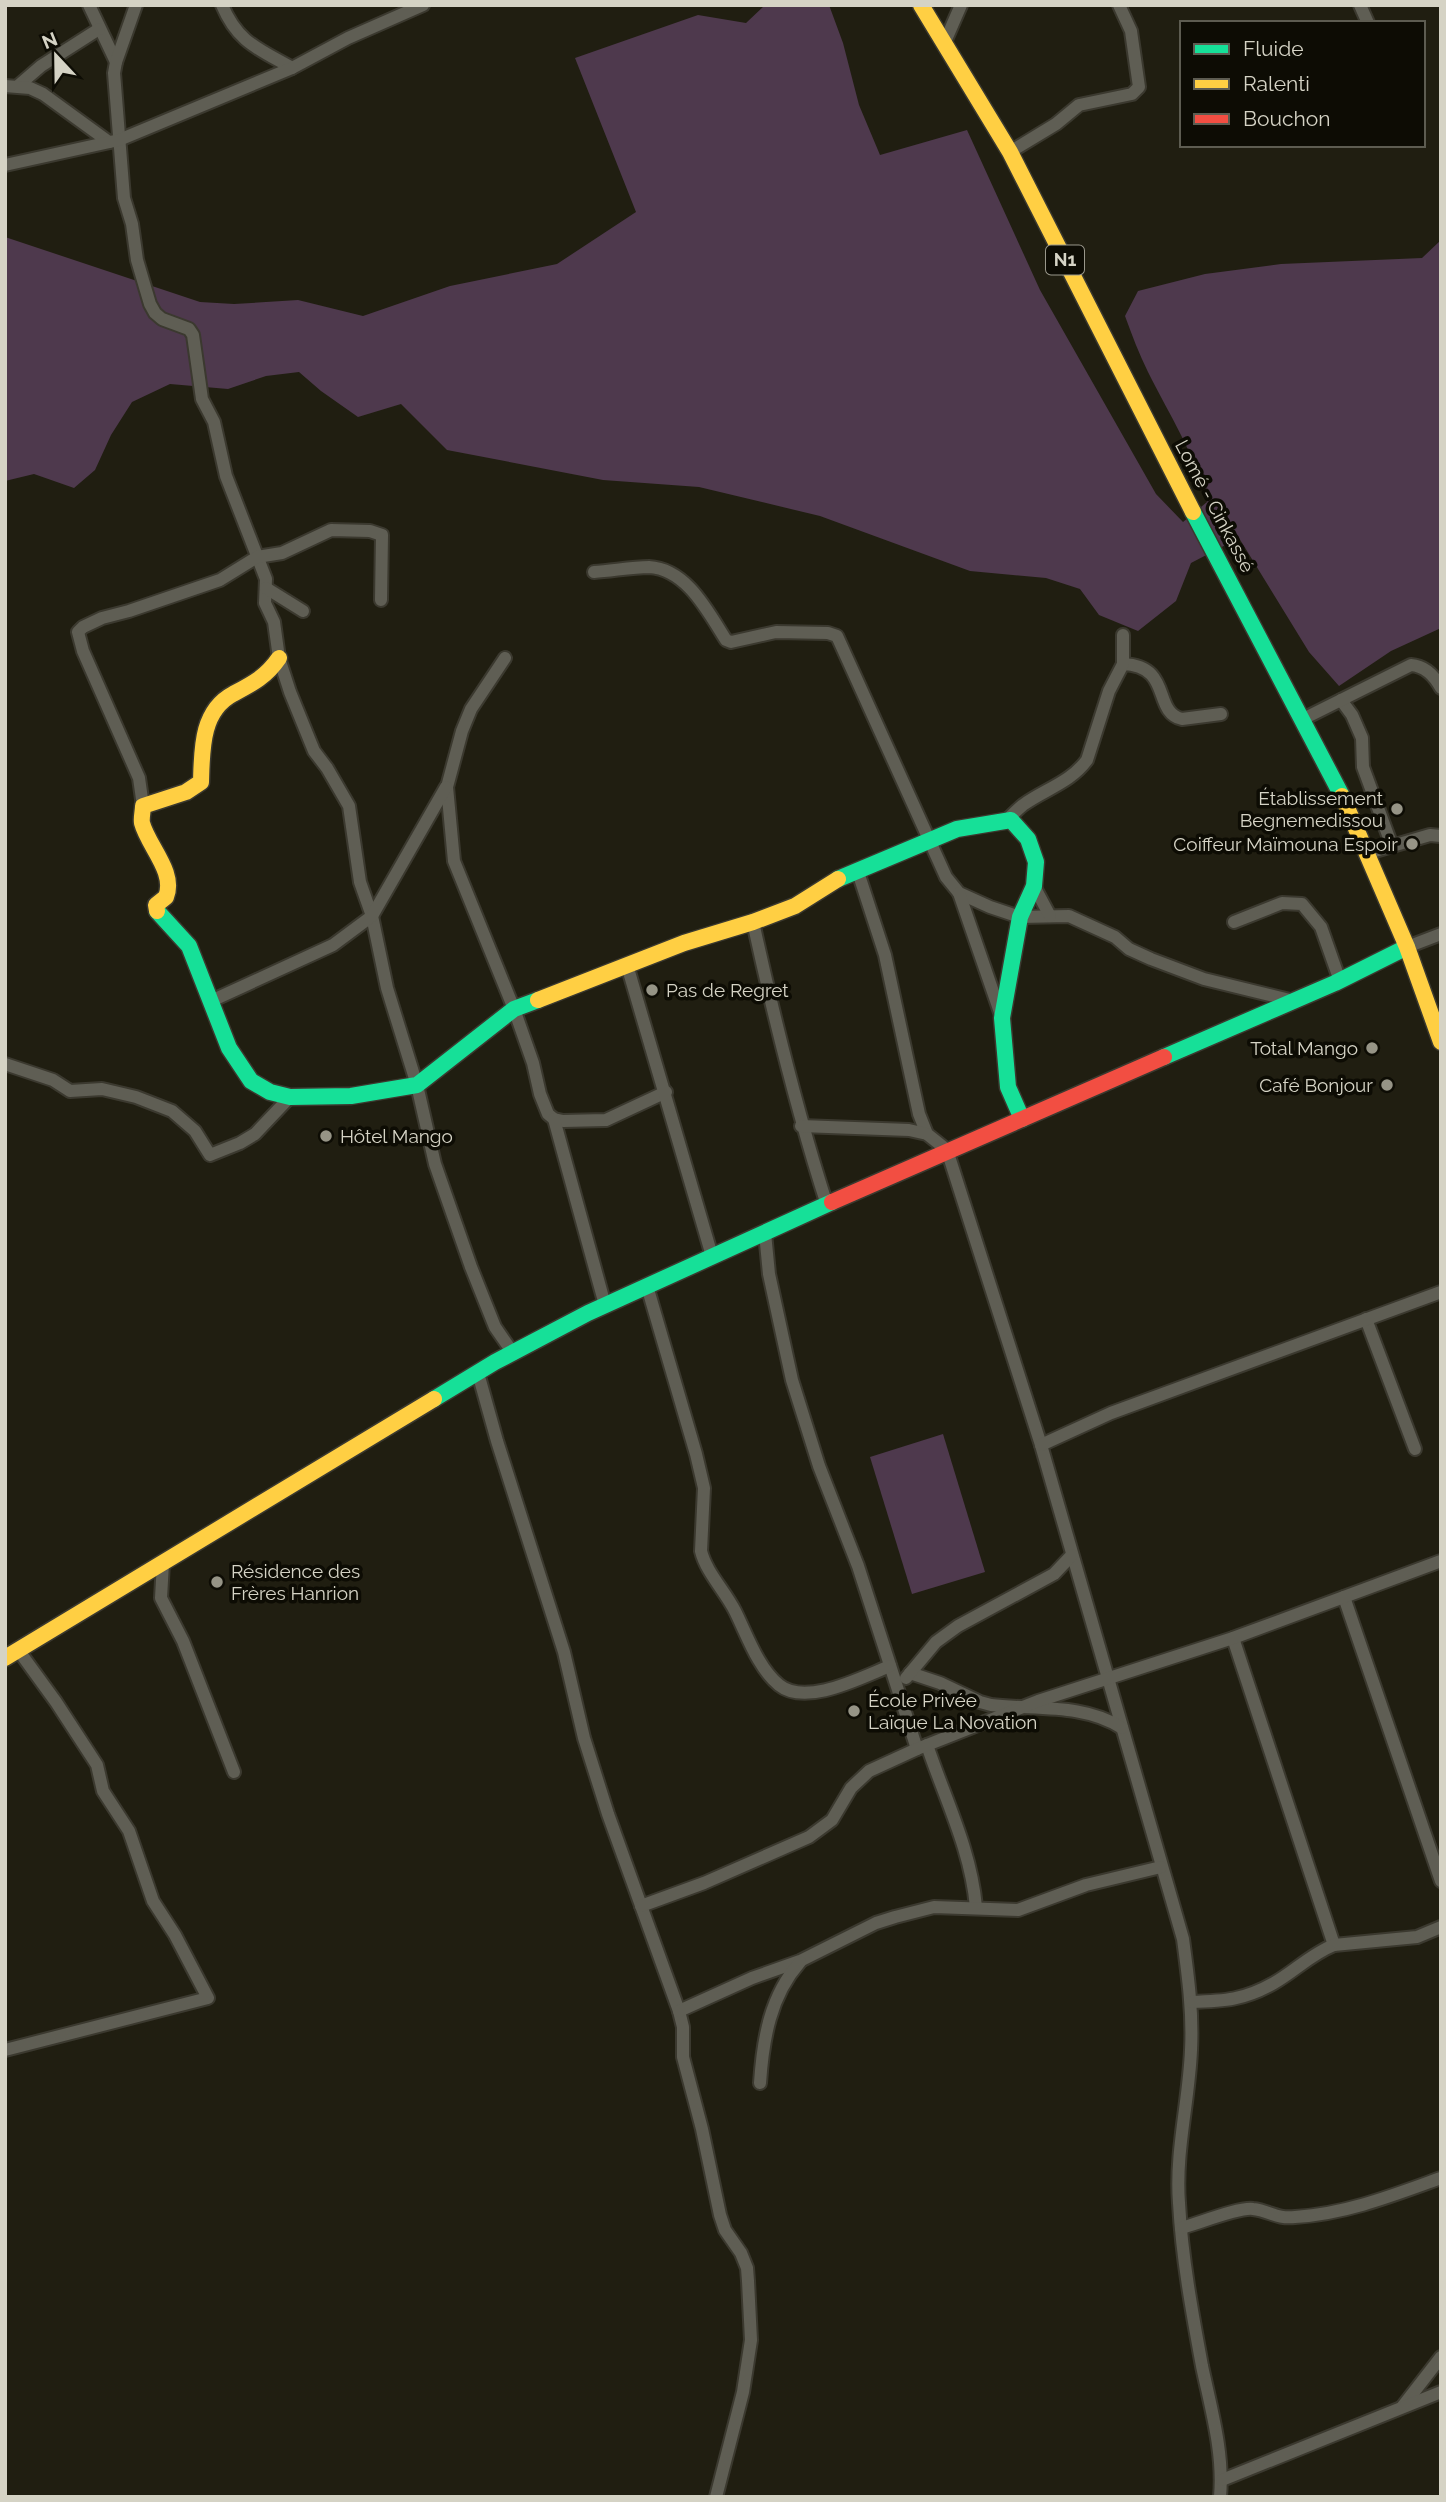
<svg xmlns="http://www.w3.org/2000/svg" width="1446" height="2502" viewBox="0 0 1446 2502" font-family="Raleway,sans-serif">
<rect width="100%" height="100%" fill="#201e11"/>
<g fill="#4e394d">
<path d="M765 5H829L843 43 859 105 880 155 967 130 1040 290 1156 494 1183 522 1207 502C1195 454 1170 416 1148 372 1139 354 1132 335 1125 316L1138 291 1205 274 1281 264 1422 258 1441 240V628L1391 651 1339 686 1309 652 1239 538 1191 563 1176 601 1138 631 1099 615 1080 589 1046 578 970 571 820 516 699 487 603 480 447 450 401 404 358 417 321 391 299 372 266 376 228 389 170 384 132 402 111 435 95 470 74 488 34 474 5 481V237L200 302 234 304 298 300 363 316 450 286 557 264 636 212 575 58 698 15 746 23Z"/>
<polygon points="943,1434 985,1572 912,1594 870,1457"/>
</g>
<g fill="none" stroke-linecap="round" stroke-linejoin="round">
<g stroke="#3b392f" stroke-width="16">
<g id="street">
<polyline points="89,5 116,62"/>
<polyline points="136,5 116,62 114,73 124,198 132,224 137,260 150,304 155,313 162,319 189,329 193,335 202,399 214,422 226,476 266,579 265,603 274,622 279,658 290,692 314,751 327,768 349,806 360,882 372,916 387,988 417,1085 435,1164 471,1267 495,1327 513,1353"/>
<path d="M222 5C238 43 259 49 292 68"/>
<polyline points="1360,5 1368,23"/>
<polyline points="944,44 961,5"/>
<polyline points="19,85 41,66 99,29"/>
<polyline points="5,86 30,88 43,94 109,142"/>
<polyline points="1010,152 1056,124 1079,105 1132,94 1139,87 1131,31 1119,5"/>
<polyline points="5,165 119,140 292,68 348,38 423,5"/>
<path d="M594 572C612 571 631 567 649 567 687 569 708 612 726 640L731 642 776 632 828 633 837 636 946 877 959 893 990 907 1020 917 1069 916 1115 937 1129 949 1151 959 1204 979 1294 1001"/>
<polyline points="266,588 303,611"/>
<polyline points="505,658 471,709 462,731 447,787 454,861 514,1009 533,1063 540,1094 548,1114 554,1119 563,1121 606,1120 666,1092"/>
<path d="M1123 664C1173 666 1152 712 1182 719L1221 714"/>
<polyline points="1341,700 1352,715 1362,738 1363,767 1392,846"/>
<path d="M1303 719 1411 665C1425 666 1434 675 1441 688"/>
<polyline points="143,806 139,778 83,651 78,632 83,627 102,618 129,611 220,580 257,557 282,553 331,530 370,531 382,535 381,600"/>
<path d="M1007 820C1012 815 1018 809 1023 805 1045 789 1070 783 1087 760L1109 691 1123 664V635"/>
<polyline points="1368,853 1430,835 1441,836"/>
<polyline points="858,872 885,955 919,1114 927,1134"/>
<polyline points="1034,886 1050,916"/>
<polyline points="959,893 1002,1018"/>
<path d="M753 922C774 1018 797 1112 827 1205"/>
<polyline points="1234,922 1282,903 1302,904 1321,927 1340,981"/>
<polyline points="1407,947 1441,934"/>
<polyline points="627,965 712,1256"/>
<polyline points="211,1001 333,945 372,916 446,787"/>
<polyline points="5,1064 53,1080 70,1091 102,1089 136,1097 172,1111 195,1131 210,1155 240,1143 255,1134 290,1097"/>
<polyline points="554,1119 605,1305"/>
<path d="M801 1126 909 1130 927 1134 947 1150 1041 1445 1183 1939C1188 1976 1193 2013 1191 2050 1189 2101 1175 2152 1179 2203 1182 2258 1192 2312 1202 2366 1211 2409 1224 2453 1220 2497"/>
<polyline points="765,1233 769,1274 792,1380 819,1466 858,1566 917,1749"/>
<path d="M647 1286 696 1454 704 1488 701 1551C706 1572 725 1591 735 1611 747 1635 758 1668 779 1685 806 1707 862 1677 890 1666"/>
<polyline points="1366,1319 1415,1449"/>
<polyline points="478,1373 497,1441 564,1652 584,1738 608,1814 679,2011 683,2027 683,2057 702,2129 720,2215 725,2230 741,2253 747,2268 748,2281 751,2340 743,2392 716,2497"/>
<polyline points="1041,1445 1111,1413 1441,1292"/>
<polyline points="163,1563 161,1598 183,1641 234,1772"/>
<polyline points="1344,1597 1441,1881"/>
<polyline points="1233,1638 1334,1945"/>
<path d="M910 1673 940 1683 980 1702 991 1705C1034 1710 1084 1703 1122 1728"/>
<polyline points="906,1678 936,1642 958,1626 1054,1574 1072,1555"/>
<path d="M927 1745C945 1799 971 1850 976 1907"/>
<polyline points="641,1906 704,1883 809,1837 832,1820 851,1788 869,1771 917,1749 1038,1701 1233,1638 1441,1561"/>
<path d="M1191 2002C1225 2001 1244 2000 1274 1983 1295 1971 1311 1954 1334 1945L1417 1937 1441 1927"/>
<polyline points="679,2011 752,1978 800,1961 876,1923 895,1917 934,1907 1018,1910 1086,1885 1161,1867"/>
<polyline points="5,2050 208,1998 175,1935 153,1901 129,1831 103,1791 97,1765 56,1702 19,1651"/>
<path d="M760 2083C763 2039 770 1996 800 1962"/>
<path d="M1181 2228C1197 2224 1239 2207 1253 2209 1270 2211 1276 2219 1295 2217 1346 2214 1394 2195 1441 2178"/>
<polyline points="1403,2406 1441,2357"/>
<polyline points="1222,2480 1441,2392"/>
</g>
</g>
<g stroke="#3b392f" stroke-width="19">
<g id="fast">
<polyline points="1193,512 1342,796"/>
<polyline points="838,879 957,829 1011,820 1028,839 1036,862 1034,886 1020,917 1002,1018 1008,1087 1022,1119"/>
<polyline points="157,911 189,946 229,1048 251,1081 270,1092 290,1097 351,1096 417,1085 514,1009 538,1000"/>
<polyline points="1164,1057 1335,983 1407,947"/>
<polyline points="434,1399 495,1362 588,1313 832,1202"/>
</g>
</g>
<g stroke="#3b392f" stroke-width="19">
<g id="slow">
<polyline points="921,5 1010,152 1193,512"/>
<polyline points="1342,796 1407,947 1441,1042"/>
<path d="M157 911 156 905 166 897C176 872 148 846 142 823 141 818 143 811 143 806L186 792 201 782C202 750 201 711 233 694 252 684 266 677 279 658"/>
<polyline points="538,1000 684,943 753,922 795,906 838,879"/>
<polyline points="5,1658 434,1399"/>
</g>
</g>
<g stroke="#3b392f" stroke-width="19">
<polyline id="jam" points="832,1202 1164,1057"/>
</g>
<use href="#street" stroke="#5f5e54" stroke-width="12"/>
<use href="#fast" stroke="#16e098" stroke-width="16"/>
<use href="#slow" stroke="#ffcf43" stroke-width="16"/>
<use href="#jam" stroke="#f24e42" stroke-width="16"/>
</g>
<g fill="#969486" stroke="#0d0c04" stroke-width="2.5">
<circle cx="1397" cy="809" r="7"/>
<circle cx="1412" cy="844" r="7"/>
<circle cx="652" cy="990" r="7"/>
<circle cx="1372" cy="1048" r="7"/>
<circle cx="1387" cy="1085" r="7"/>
<circle cx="326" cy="1136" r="7"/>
<circle cx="217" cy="1582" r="7"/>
<circle cx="854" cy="1711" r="7"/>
</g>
<g text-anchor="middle" stroke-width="7" stroke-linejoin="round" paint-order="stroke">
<rect fill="#0d0c04" stroke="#99978b" stroke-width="2" x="1046" y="245.5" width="38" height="29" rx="5"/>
<g font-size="18" font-weight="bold" fill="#d5d3c5">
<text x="1065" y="266">N1</text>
</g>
<g font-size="19" fill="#d5d3c5" stroke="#0d0c04">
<text transform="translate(1215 506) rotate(62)" y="7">Lomé - Cinkassé</text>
</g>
<g font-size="19" fill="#d5d3c5" stroke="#0d0c04" text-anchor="end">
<text x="1383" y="805">Établissement<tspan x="1383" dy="22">Begnemedissou</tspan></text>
<text x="1398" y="851">Coiffeur Maïmouna Espoir</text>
<text x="666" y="997" text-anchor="start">Pas de Regret</text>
<text x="1358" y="1055">Total Mango</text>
<text x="1373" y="1092">Café Bonjour</text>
<text x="340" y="1143" text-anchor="start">Hôtel Mango</text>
<text x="231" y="1578" text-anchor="start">Résidence des<tspan x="231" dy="22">Frères Hanrion</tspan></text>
<text x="868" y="1707" text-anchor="start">École Privée<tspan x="868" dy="22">Laïque La Novation</tspan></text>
</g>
</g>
<rect width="1446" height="2502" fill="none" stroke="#d5d3c5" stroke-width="14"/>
<rect x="1180" y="21" width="245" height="126" fill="#0d0c04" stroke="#5d5c51" stroke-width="2"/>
<rect x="1194" y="44" width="35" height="10" fill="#16e098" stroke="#5d5c51" stroke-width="2"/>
<text x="1243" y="56" font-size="21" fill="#d5d3c5">Fluide</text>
<rect x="1194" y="79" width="35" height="10" fill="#ffcf43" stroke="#5d5c51" stroke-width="2"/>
<text x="1243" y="91" font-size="21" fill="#d5d3c5">Ralenti</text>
<rect x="1194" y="114" width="35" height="10" fill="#f24e42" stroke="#5d5c51" stroke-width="2"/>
<text x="1243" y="126" font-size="21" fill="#d5d3c5">Bouchon</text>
<g transform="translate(56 56) rotate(338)" stroke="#0d0c04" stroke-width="5" paint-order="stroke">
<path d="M0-5L12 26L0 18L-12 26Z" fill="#d5d3c5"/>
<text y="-10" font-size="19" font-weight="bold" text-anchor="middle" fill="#d5d3c5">N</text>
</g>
</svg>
